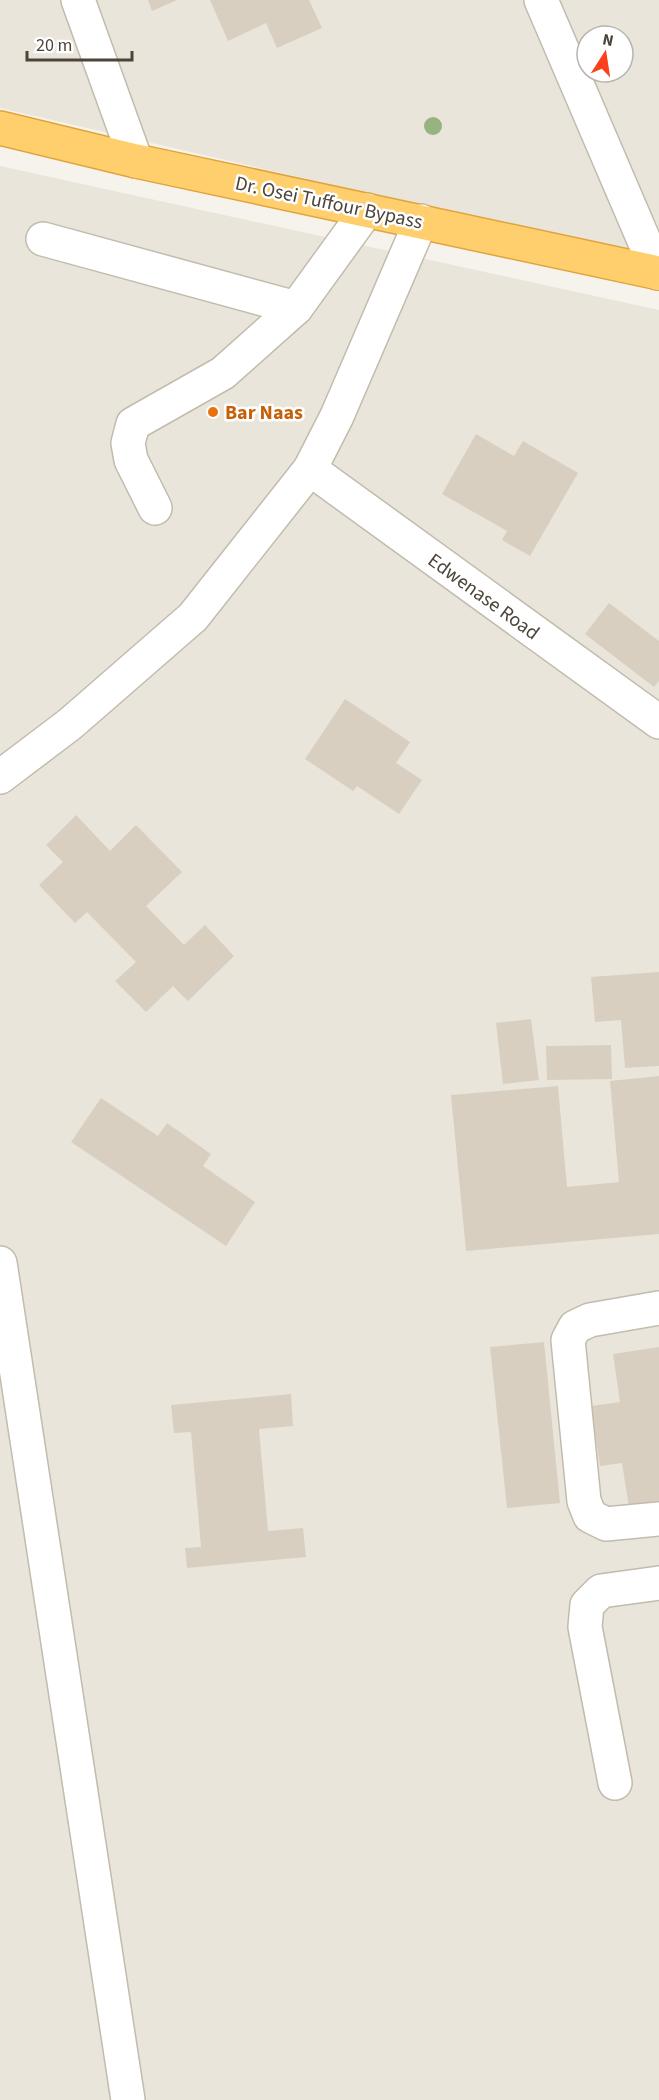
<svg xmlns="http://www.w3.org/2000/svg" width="659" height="2100" viewBox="0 0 659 2100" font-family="'Source Sans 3',sans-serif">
<rect width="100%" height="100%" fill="#f6f3ec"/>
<g fill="#eae5da" fill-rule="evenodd">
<path d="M0 0H659V253L498 223 0 108ZM587 36H623V72H587Z"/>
<polygon points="0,166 659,310 659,2100 0,2100"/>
</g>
<g fill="#d8cfc1">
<polygon points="148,0 177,0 152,11"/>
<polygon points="210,0 309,0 322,28 277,48 266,23 228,41"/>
<polygon points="476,434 514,456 523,441 578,473 530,556 502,540 507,531 442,494"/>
<polygon points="609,603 659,641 659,681 654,687 585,634"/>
<polygon points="345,699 410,742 396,763 422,780 399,814 357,786 353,791 305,759"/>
<polygon points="76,815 110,851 136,825 182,872 146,906 184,945 205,925 234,956 188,1001 173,986 146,1012 115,981 136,962 87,912 75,923 39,885 63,862 46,845"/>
<polygon points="659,972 659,1066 625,1068 621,1020 595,1022 591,977"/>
<polygon points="531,1019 539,1080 503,1084 496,1023"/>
<polygon points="611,1045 612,1079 547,1080 546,1046"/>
<polygon points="659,1076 659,1234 466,1251 451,1095 558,1086 567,1187 619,1182 610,1081"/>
<polygon points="101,1098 158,1136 167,1123 211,1154 203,1166 255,1202 226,1246 71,1142"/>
<polygon points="544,1342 560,1503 507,1508 490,1347"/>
<polygon points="659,1347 659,1504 629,1508 622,1463 600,1466 591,1406 620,1402 613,1354"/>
<polygon points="291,1394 293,1426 259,1429 268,1531 303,1528 306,1557 187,1568 185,1548 201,1547 191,1432 174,1433 171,1405"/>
</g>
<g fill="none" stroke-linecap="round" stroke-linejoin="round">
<g stroke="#c2bbae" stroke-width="36">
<g id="minor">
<polyline points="78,0 136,161"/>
<polyline points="541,0 658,273"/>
<polyline points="43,239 296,308"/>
<polyline points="310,469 659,722"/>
<polyline points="155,508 131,460 128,443 133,424 223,373 296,308 367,210"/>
<polyline points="0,777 70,724 193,617 310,469 337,416 421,221"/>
<polyline points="0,1263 128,2100"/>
<polyline points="659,1308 590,1320 575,1327 568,1340 584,1501 590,1516 606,1524 659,1519"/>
<polyline points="615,1783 585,1627 587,1605 601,1591 659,1583"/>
</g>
</g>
<g stroke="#e0a43c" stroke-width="36">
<polyline id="highway" points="0,128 136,161 659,273"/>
</g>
<use href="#minor" stroke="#fff" stroke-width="33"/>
<use href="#highway" stroke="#ffcf6e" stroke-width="33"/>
</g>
<circle fill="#97b381" cx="433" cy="126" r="9"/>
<circle fill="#e8710a" stroke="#fff" stroke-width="2" cx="213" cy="412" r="6"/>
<g text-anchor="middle" stroke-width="5" stroke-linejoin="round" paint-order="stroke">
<g font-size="20" fill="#4b4439" stroke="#fff">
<text transform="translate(329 202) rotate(12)" y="7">Dr. Osei Tuffour Bypass</text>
<text transform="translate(484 596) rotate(36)" y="7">Edwenase Road</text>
</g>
<g font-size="20" font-weight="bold" fill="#c56008" stroke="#fff" text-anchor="start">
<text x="225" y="419">Bar Naas</text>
</g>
</g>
<g transform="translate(605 54) rotate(12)"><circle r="28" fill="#ffffff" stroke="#b7b4b0" stroke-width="1.5"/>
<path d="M0-4.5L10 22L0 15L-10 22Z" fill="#fc3f1d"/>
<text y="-9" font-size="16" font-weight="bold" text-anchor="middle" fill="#4b4439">N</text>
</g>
<path d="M27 51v9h105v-9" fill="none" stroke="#4b4439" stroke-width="3"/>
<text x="36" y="51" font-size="18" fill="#4b4439" stroke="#ffffff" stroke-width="4.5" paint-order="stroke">20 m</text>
</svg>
